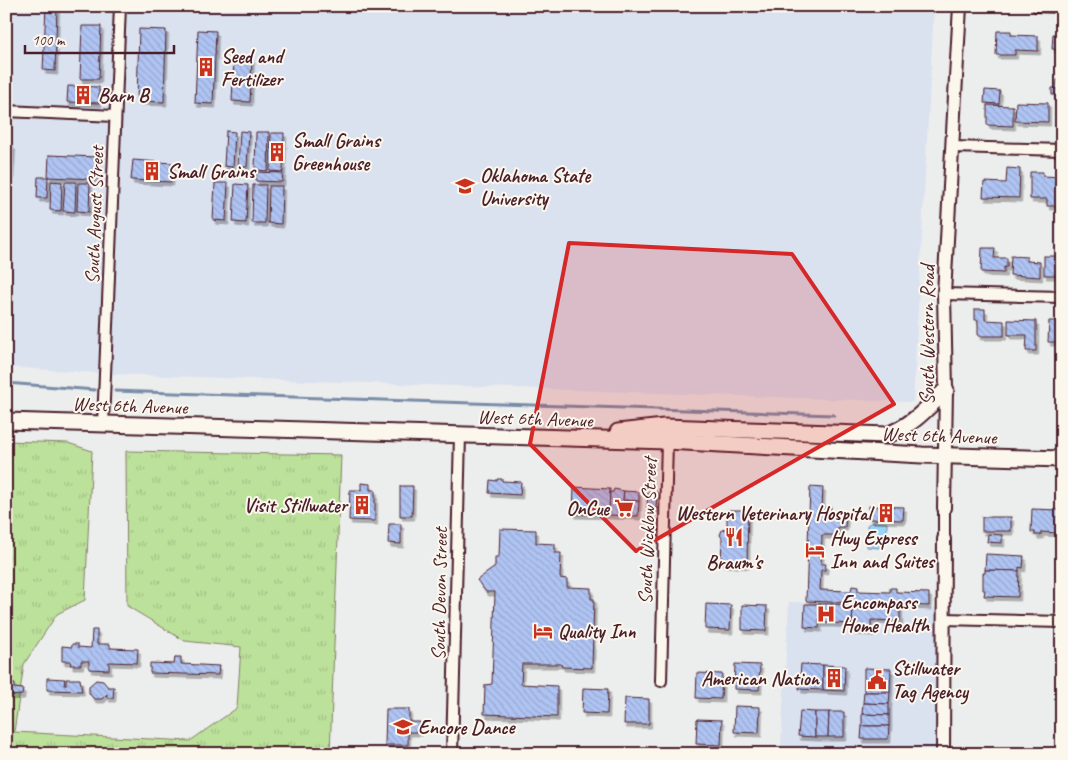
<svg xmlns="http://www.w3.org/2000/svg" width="1068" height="760" viewBox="0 0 1068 760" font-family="Caveat,sans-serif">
<defs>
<pattern id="grass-tufts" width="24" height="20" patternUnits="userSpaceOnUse" patternTransform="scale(1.25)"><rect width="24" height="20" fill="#bce19b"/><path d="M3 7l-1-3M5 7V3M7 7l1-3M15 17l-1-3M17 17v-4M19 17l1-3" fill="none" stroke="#a3c186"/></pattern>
<pattern id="building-back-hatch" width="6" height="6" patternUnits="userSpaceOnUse" patternTransform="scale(1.25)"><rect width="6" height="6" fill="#afc4f3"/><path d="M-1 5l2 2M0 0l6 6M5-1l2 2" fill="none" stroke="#98a8d0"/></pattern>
<filter id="shadow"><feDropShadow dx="2.5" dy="4" stdDeviation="0" flood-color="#0004"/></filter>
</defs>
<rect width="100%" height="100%" fill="#eceded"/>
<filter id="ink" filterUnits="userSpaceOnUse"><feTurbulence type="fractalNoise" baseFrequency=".02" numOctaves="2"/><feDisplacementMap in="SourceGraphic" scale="10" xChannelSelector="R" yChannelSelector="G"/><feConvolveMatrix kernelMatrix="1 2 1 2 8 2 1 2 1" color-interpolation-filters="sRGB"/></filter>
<g filter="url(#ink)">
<g fill="#dae1ef">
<polygon points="6,6 934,6 913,402 114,374 6,367"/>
<polygon points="789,602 936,608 938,642 936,754 772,754 781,745"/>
</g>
<polygon fill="url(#grass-tufts)" stroke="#838063" points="6,441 68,443 92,451 85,600 57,614 24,664 14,732 190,741 237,708 241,647 185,641 127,606 126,451 341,455 330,754 6,754"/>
<polygon fill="#99d4f9" stroke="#798ca7" points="872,522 887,523 887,532 884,532 883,545 879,548 867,547 867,525"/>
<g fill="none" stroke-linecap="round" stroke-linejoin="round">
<g stroke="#798ca7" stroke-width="3">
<polyline points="6,383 95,390"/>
<polyline points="115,391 834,415"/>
</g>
</g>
<g fill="url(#building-back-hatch)" stroke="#4a1f2b" filter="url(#shadow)">
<polygon points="46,6 57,6 55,71 43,70"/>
<polygon points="82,26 101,26 99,79 80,79"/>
<polygon points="139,29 166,30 164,102 137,101"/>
<polygon points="198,30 216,31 213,104 195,103"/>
<polygon points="997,31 1011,31 1011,35 1038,36 1038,51 1015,50 1015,55 996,55"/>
<polygon points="1053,34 1062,34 1062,50 1052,49"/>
<polygon points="234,59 252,59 250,102 232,101"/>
<polygon points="1057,80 1062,80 1062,108 1056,108 1057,95 1052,95 1052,88 1056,88"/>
<polygon points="68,86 99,87 99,103 67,102"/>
<polygon points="985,90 1000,91 999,104 984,103"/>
<polygon points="1016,102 1048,103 1048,122 1015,121"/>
<polygon points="987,105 1013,106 1013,126 987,125"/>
<polygon points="226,131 235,132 233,167 224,166"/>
<polygon points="240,131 249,132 247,167 238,166"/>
<polygon points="256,132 269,132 268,171 255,170"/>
<polygon points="271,133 284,133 283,172 270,171"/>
<polygon points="6,146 13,146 10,189 6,188"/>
<polygon points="49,155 97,157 96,179 48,177"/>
<polygon points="133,160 172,163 171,182 131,180"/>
<polygon points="1007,168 1020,169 1019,198 983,197 984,182 1006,183"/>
<polygon points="256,172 283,173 282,182 256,181"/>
<polygon points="1030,172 1043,172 1043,176 1061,177 1060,206 1047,206 1047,199 1030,199"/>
<polygon points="38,177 48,177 47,198 37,198"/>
<polygon points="51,181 62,182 61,211 50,210"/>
<polygon points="65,182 76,182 75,212 63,211"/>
<polygon points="78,183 90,183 89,212 77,211"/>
<polygon points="215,183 228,183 226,221 213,220"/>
<polygon points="235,184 248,185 246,223 233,222"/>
<polygon points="253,185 266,185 265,223 252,223"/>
<polygon points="269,186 282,186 281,224 268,223"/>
<polygon points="982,248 995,248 994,258 1007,258 1007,267 1004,267 1004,273 981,272"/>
<polygon points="1011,256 1027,257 1027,261 1040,262 1040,277 1010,275"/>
<rect x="1044" y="256" width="18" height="19"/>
<polygon points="975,309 985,309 985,320 1004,321 1004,336 978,336 978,320 975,320"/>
<polygon points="1008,320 1036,321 1036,351 1026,351 1027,335 1008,335"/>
<polygon points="1049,321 1062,321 1062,342 1048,342"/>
<polygon points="497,479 502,479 502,481 521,482 520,495 489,493 490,480 497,481"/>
<polygon points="361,483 370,484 370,490 375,490 375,521 349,520 350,490 361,490"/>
<polygon points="400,486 413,486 412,516 400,516"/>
<polygon points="574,487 610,489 609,515 573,514"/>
<polygon points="810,487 823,488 822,507 831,507 830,514 846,515 845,527 838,527 838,535 822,535 821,564 826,564 825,570 821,570 820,590 851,591 852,586 858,587 858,591 890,592 890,588 896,588 896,592 929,593 929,606 806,601"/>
<polygon points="614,489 624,491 623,500 639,501 638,516 609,515 610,492 613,492"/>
<polygon points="624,491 639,492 639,501 623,500"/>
<polygon points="648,492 657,492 656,509 647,508"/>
<polygon points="869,506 904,507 903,520 869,519"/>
<polygon points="1032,509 1059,510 1058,533 1041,532 1041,535 1035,535 1035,532 1031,532"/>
<polygon points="727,510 748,510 747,565 721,563 722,538 720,535 722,530 727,528"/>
<rect x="982" y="517" width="29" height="14"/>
<polygon points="389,524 401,524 401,544 388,543"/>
<polygon points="500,529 536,530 536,543 555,544 555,553 561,553 560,578 567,579 567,587 591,588 591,599 594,599 592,668 562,667 561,664 522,664 521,684 557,686 557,717 484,714 485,685 492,684 495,592 486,592 477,580 495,567 495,557 499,557"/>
<polygon points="988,534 1002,535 1002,543 987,542"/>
<polygon points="986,554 1024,556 1023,568 1019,567 1019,571 985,570"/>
<polygon points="985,570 1019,571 1018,597 984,596 985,590 983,590 983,573 985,573"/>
<polygon points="706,604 731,605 730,630 705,629"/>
<polygon points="805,604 820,604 819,628 804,627"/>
<polygon points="820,604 832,604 832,623 819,623"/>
<polygon points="832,604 853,605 852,624 832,623"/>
<polygon points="742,605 767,606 766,631 742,630"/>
<polygon points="853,605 900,607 900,621 871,620 871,632 852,631"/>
<polygon points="92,630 97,630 97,644 110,644 110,648 138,649 137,663 109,662 109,670 89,669 89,661 81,661 81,665 70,665 71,661 62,661 62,646 72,647 72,644 78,644 78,647 91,648"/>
<polygon points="175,657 181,657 181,664 219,666 218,675 150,673 150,663 174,664"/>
<polygon points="735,664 760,665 759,690 734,689"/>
<polygon points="801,664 823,665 823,690 799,689"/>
<polygon points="823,665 845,666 844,691 823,690"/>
<polygon points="864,668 891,669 890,692 864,692"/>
<polygon points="697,673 722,674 721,699 696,698"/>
<polygon points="47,678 65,679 64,685 66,685 66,679 80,679 82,691 47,690"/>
<polygon points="96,680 103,681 108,687 114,687 113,698 107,698 107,694 102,699 94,699 89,693 89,686"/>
<polygon points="6,684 15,684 14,688 23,689 22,695 6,696"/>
<polygon points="583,688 608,689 607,714 582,713"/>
<polygon points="864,692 890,692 889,704 863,703"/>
<polygon points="625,698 649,699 649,724 624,724"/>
<polygon points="863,703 889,704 889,715 862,714"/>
<polygon points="735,706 760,707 759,733 734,732"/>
<polygon points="386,709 409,709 409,722 420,722 420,732 408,732 408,745 385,745"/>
<polygon points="800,711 815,712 815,737 798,736"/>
<polygon points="815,712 829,712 828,737 815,737"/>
<polygon points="829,712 844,712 844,737 828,737"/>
<polygon points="862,714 889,715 889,726 862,726"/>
<polygon points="697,719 722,720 721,745 696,744"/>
<polygon points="862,726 889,726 888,739 861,739"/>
</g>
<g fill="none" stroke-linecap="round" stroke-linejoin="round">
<g stroke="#4a1f2b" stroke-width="14">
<g id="minor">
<polyline points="1037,6 1062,7"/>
<polyline points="6,111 115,116"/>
<polyline points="953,147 1062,150"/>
<polyline points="944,294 1062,297"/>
<polyline points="103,424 120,6"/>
<polyline points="944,539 944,508"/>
<polyline points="944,619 1062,622"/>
<polyline points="661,681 667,441"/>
<polyline points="452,754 460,435"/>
</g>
</g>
<g stroke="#4a1f2b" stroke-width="16">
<g id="major">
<polyline points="944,508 946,390 944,294 960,6"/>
<polyline points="943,754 944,539"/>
</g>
</g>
<g stroke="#4a1f2b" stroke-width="19">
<g id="highway">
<polyline points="6,421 667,441 922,455 1062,459"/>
<path d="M618 432 664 427 887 435C912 426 927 408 946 390"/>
</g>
</g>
<use href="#minor" stroke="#fbf7ec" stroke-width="10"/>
<use href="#major" stroke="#fbf7ec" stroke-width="12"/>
<use href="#highway" stroke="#fbf7ec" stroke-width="15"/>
</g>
</g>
<path fill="#d62828" fill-opacity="0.2" stroke="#d62828" stroke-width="4" stroke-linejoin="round" d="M569 243 792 254 894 404 636 551 530 444Z"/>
<defs>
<g id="building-bare" transform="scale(1.5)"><path d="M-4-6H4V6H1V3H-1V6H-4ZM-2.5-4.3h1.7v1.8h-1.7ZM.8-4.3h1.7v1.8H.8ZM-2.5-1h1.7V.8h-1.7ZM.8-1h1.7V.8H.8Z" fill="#c8321e" stroke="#fbf7ec" stroke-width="2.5" paint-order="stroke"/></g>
<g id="university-bare" transform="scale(1.5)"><path d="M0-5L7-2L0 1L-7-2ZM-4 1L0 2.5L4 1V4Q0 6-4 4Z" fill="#c8321e" stroke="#fbf7ec" stroke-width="2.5" paint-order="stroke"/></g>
<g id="supermarket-bare" transform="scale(1.5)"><path d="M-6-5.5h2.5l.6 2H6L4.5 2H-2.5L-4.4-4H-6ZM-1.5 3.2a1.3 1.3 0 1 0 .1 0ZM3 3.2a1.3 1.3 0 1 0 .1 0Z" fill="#c8321e" stroke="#fbf7ec" stroke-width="2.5" paint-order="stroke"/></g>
<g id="restaurant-bare" transform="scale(1.5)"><path d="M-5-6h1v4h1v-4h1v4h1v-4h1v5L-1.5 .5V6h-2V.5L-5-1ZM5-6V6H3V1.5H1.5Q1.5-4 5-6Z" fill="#c8321e" stroke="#fbf7ec" stroke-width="2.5" paint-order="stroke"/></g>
<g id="hotel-bare" transform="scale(1.5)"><path d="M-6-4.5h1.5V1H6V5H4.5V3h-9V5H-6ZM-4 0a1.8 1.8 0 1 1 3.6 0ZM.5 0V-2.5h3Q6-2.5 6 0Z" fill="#c8321e" stroke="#fbf7ec" stroke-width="2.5" paint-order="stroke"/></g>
<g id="hospital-bare" transform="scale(1.5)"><path d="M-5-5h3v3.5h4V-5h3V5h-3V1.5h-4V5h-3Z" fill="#c8321e" stroke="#fbf7ec" stroke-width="2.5" paint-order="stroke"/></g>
<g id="civic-bare" transform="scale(1.5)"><path d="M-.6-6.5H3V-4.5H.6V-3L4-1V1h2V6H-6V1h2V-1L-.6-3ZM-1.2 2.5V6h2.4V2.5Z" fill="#c8321e" stroke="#fbf7ec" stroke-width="2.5" paint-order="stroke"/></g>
<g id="school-bare" transform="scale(1.5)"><path d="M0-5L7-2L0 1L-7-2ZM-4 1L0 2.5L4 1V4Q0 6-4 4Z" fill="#c8321e" stroke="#fbf7ec" stroke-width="2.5" paint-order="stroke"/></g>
</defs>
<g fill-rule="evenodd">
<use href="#building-bare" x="206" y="67"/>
<use href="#building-bare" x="83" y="95"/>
<use href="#building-bare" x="277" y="152"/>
<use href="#building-bare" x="152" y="171"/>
<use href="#university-bare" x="465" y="186"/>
<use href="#building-bare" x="362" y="505"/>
<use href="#supermarket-bare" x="624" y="508"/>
<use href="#building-bare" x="886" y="513"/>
<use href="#restaurant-bare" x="734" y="537"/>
<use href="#hotel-bare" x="815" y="550"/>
<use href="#hospital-bare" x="826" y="614"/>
<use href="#hotel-bare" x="543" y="631"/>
<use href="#building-bare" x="834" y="678"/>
<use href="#civic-bare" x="877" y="680"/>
<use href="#school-bare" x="403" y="727"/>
</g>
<g text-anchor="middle" stroke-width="4" stroke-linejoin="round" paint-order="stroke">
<g font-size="20" font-weight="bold" fill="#4a1f2b" stroke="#fbf7ec" text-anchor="start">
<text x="221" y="63">Seed and<tspan x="221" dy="23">Fertilizer</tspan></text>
<text x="98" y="102">Barn B</text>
<text x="292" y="147">Small Grains<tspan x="292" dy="23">Greenhouse</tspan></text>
<text x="167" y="178">Small Grains</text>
<text x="480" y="182">Oklahoma State<tspan x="480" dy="23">University</tspan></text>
<text x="347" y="512" text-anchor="end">Visit Stillwater</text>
<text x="609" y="515" text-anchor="end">OnCue</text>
<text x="871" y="520" text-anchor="end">Western Veterinary Hospital</text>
<text x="830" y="545">Hwy Express<tspan x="830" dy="23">Inn and Suites</tspan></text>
<text x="734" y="569" text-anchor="middle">Braum's</text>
<text x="841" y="609">Encompass<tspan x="841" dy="23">Home Health</tspan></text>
<text x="558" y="638">Quality Inn</text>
<text x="892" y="675">Stillwater<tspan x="892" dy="23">Tag Agency</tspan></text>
<text x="819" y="685" text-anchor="end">American Nation</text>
<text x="418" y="734">Encore Dance</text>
</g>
<g font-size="20" fill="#4a1f2b" stroke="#fbf7ec">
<text transform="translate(94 215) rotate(-88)" y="7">South August Street</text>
<text transform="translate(927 335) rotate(-90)" y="7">South Western Road</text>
<text transform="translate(130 405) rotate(2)" y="7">West 6th Avenue</text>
<text transform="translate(535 418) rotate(2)" y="7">West 6th Avenue</text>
<text transform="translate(939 435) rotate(2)" y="7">West 6th Avenue</text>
<text transform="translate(647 531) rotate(-88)" y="7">South Wicklow Street</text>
<text transform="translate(439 594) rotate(-89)" y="7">South Devon Street</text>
</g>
</g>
<rect width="1068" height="760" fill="none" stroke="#fbf7ec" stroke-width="25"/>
<rect x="12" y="12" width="1043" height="735" fill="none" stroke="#4a1f2b" stroke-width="2" filter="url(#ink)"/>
<path d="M25 45v8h149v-8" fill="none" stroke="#4a1f2b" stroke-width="2.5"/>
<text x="32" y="45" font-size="15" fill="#4a1f2b" stroke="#fbf7ec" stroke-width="4" paint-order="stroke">100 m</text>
</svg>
